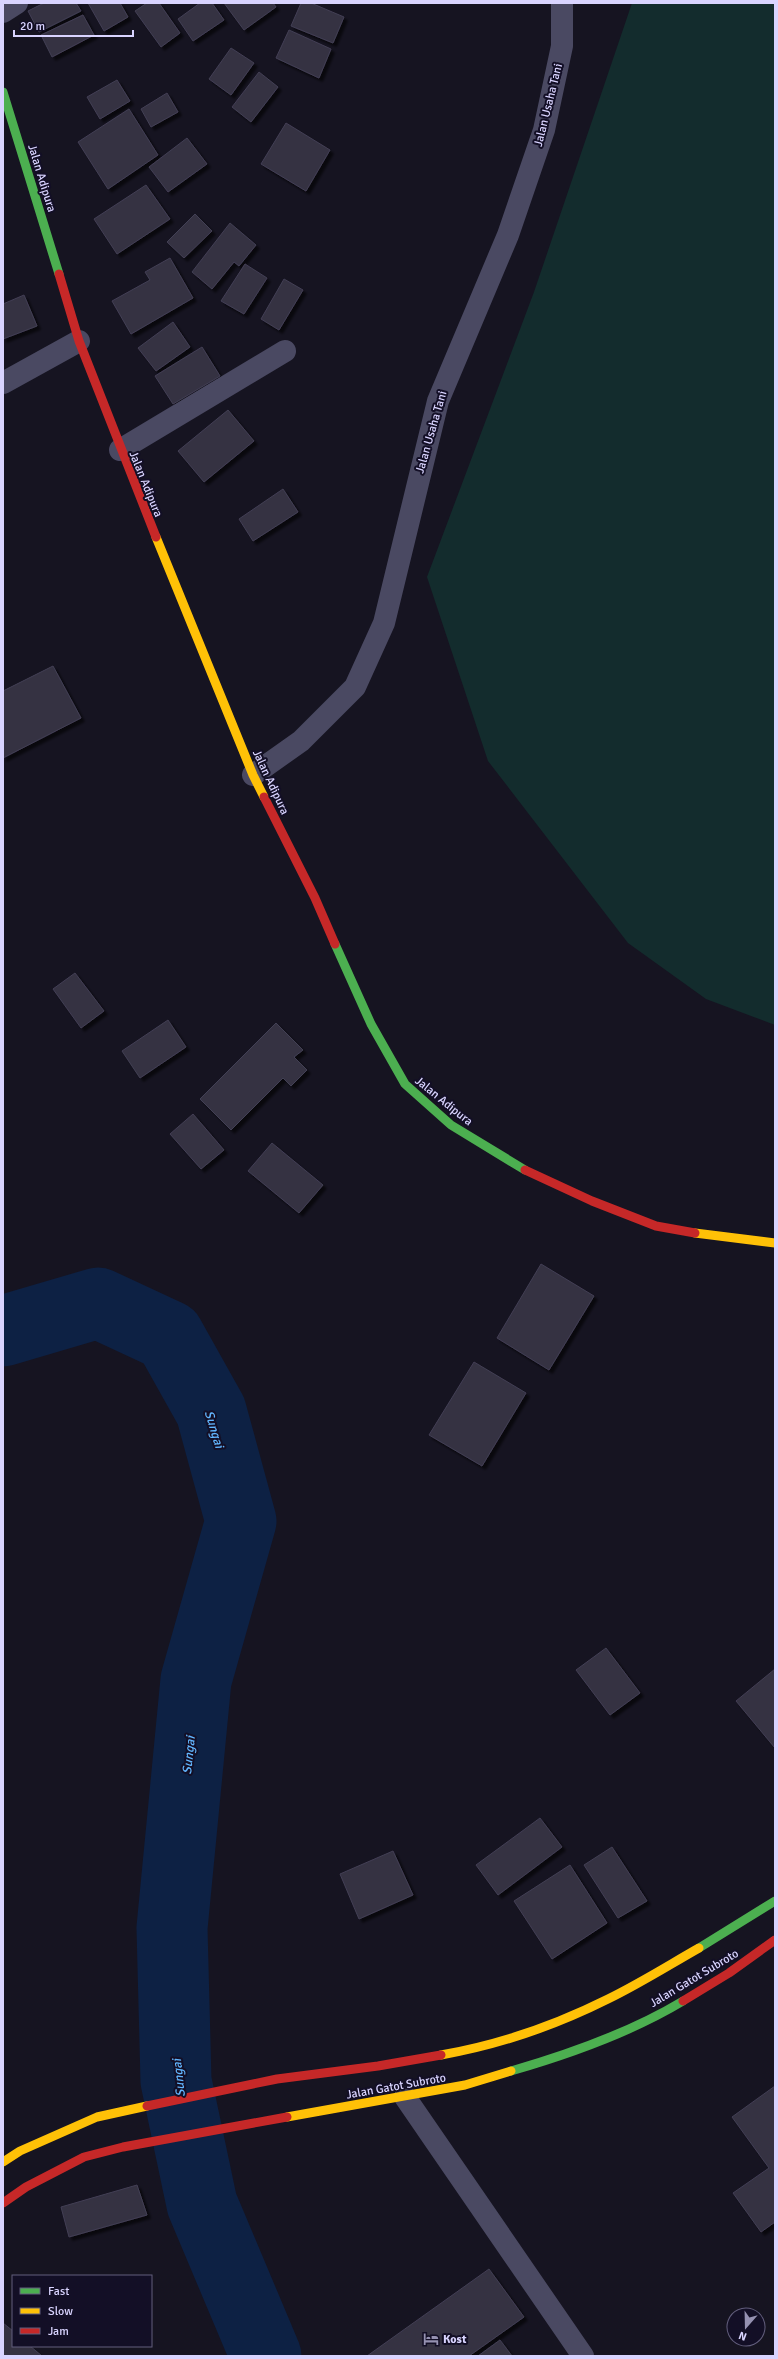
<svg xmlns="http://www.w3.org/2000/svg" width="778" height="2359" viewBox="0 0 778 2359" font-family="Signika,sans-serif">
<defs>
<filter id="shadow"><feDropShadow dx="3.5" dy="3.5" stdDeviation="1" flood-color="#0009"/></filter>
</defs>
<rect width="100%" height="100%" fill="#161421"/>
<polygon fill="#132c2d" points="632,3 775,3 775,1025 706,999 628,943 488,761 427,577 534,292"/>
<g fill="none" stroke-linecap="round" stroke-linejoin="round">
<polyline stroke="#0d2144" stroke-width="71" points="3,1331 98,1303 169,1336 211,1411 241,1521 196,1680 172,1928 176,2081 202,2204 266,2356"/>
</g>
<g fill="#343243" stroke="#433f54" filter="url(#shadow)">
<polygon points="44,3 76,3 81,11 39,32 28,11"/>
<polygon points="88,3 120,3 128,17 104,31"/>
<polygon points="147,3 159,3 180,33 161,47 135,11"/>
<polygon points="200,3 212,3 224,20 193,41 178,19"/>
<polygon points="224,3 273,3 276,7 244,30"/>
<polygon points="301,3 311,3 344,17 333,43 291,26"/>
<polygon points="83,15 94,35 52,57 41,35"/>
<polygon points="289,30 331,49 319,78 276,58"/>
<polygon points="231,48 254,63 231,95 209,79"/>
<polygon points="259,72 278,87 251,122 232,107"/>
<polygon points="117,80 130,101 100,119 87,97"/>
<polygon points="167,93 178,112 151,127 141,109"/>
<polygon points="129,109 158,155 108,189 78,142"/>
<polygon points="286,123 330,150 306,191 261,164"/>
<polygon points="187,138 207,164 168,192 149,167"/>
<polygon points="146,185 170,219 117,254 94,219"/>
<polygon points="195,214 212,231 184,258 167,242"/>
<polygon points="230,223 256,245 239,266 234,262 212,289 192,272"/>
<polygon points="170,258 193,298 131,334 112,301 150,280 145,272"/>
<polygon points="245,264 267,278 244,314 221,301"/>
<polygon points="284,279 303,290 279,330 261,319"/>
<polygon points="24,295 37,326 3,339 3,304"/>
<polygon points="173,322 190,347 156,371 138,348"/>
<polygon points="202,347 220,376 173,404 155,376"/>
<polygon points="228,410 254,441 204,482 178,451"/>
<polygon points="283,489 298,512 253,541 239,519"/>
<polygon points="53,666 81,718 3,758 3,691"/>
<polygon points="75,973 104,1011 81,1028 53,989"/>
<polygon points="168,1020 186,1047 140,1078 122,1051"/>
<polygon points="276,1023 303,1050 294,1057 307,1070 291,1086 283,1078 231,1130 200,1099"/>
<polygon points="193,1114 224,1150 201,1169 170,1134"/>
<polygon points="272,1143 323,1185 299,1213 248,1171"/>
<polygon points="541,1264 594,1296 549,1370 497,1338"/>
<polygon points="474,1362 526,1393 482,1466 429,1435"/>
<polygon points="606,1648 640,1693 610,1715 576,1670"/>
<polygon points="775,1669 775,1748 736,1701"/>
<polygon points="540,1818 562,1847 498,1895 476,1865"/>
<polygon points="612,1847 647,1901 618,1918 584,1865"/>
<polygon points="393,1851 413,1895 359,1919 340,1874"/>
<polygon points="570,1865 607,1923 552,1959 514,1901"/>
<polygon points="775,2086 775,2222 761,2232 733,2193 769,2168 732,2117"/>
<polygon points="137,2185 147,2215 69,2237 61,2207"/>
<polygon points="489,2269 524,2317 469,2356 367,2356"/>
<polygon points="3,2323 13,2331 13,2346 30,2346 42,2356 3,2356"/>
<polygon points="500,2340 512,2356 478,2356"/>
</g>
<g fill="none" stroke-linecap="round" stroke-linejoin="round">
<g stroke="#4a4962" stroke-width="22">
<polyline points="3,12 17,3"/>
<polyline points="3,383 79,341"/>
<polyline points="120,450 285,351"/>
<polyline points="253,775 301,741 355,687 384,623 438,401 508,235 544,130 562,46 562,3"/>
<polyline points="405,2097 583,2356"/>
</g>
<g stroke="#4caf50" stroke-width="9">
<polyline points="3,92 59,274"/>
<polyline points="335,944 371,1024 405,1084 451,1125 525,1170"/>
<polyline points="699,1948 775,1901"/>
<path d="M511 2071C570 2054 630 2033 683 2001"/>
</g>
<g stroke="#ffc107" stroke-width="9">
<polyline points="156,537 253,775 264,797"/>
<polyline points="695,1233 775,1243"/>
<path d="M441 2055C498 2045 556 2025 608 1999 639 1984 669 1965 699 1948"/>
<polyline points="287,2117 465,2085 511,2071"/>
<polyline points="3,2162 20,2151 97,2117 147,2106"/>
</g>
<g stroke="#c62828" stroke-width="9">
<polyline points="59,274 79,341 156,537"/>
<polyline points="264,797 315,898 335,944"/>
<polyline points="525,1170 592,1201 656,1226 695,1233"/>
<polyline points="683,2001 729,1973 775,1940"/>
<polyline points="147,2106 277,2079 378,2066 441,2055"/>
<polyline points="3,2203 26,2187 84,2157 123,2147 287,2117"/>
</g>
</g>
<defs>
<g id="hotel-bare" transform="scale(1.2)"><path d="M-6-4.5h1.5V1H6V5H4.5V3h-9V5H-6ZM-4 0a1.8 1.8 0 1 1 3.6 0ZM.5 0V-2.5h3Q6-2.5 6 0Z" fill="#9591b1" stroke="#130f26" stroke-width="2.5" paint-order="stroke"/></g>
</defs>
<g fill-rule="evenodd">
<use href="#hotel-bare" x="431" y="2339"/>
</g>
<g text-anchor="middle" stroke-width="4" stroke-linejoin="round" paint-order="stroke">
<g font-size="12" fill="#d9d4ff" stroke="#130f26">
<text transform="translate(548 105) rotate(-76)" y="4">Jalan Usaha Tani</text>
<text transform="translate(42 178) rotate(73)" y="4">Jalan Adipura</text>
<text transform="translate(431 432) rotate(-74)" y="4">Jalan Usaha Tani</text>
<text transform="translate(146 484) rotate(68)" y="4">Jalan Adipura</text>
<text transform="translate(271 782) rotate(65)" y="4">Jalan Adipura</text>
<text transform="translate(444 1101) rotate(39)" y="4">Jalan Adipura</text>
<text transform="translate(694 1978) rotate(-31)" y="4">Jalan Gatot Subroto</text>
<text transform="translate(396 2086) rotate(-10)" y="4">Jalan Gatot Subroto</text>
</g>
<g font-size="12" font-weight="bold" fill="#d9d4ff" stroke="#130f26" text-anchor="start">
<text x="443" y="2343">Kost</text>
</g>
<g font-size="13" font-style="italic" fill="#62b6ff" stroke="#130f26">
<text transform="translate(215 1429) rotate(73)" y="5">Sungai</text>
<text transform="translate(188 1755) rotate(-84)" y="5">Sungai</text>
<text transform="translate(178 2078) rotate(-96)" y="5">Sungai</text>
</g>
</g>
<rect width="778" height="2359" fill="none" stroke="#d9d4ff" stroke-width="8"/>
<rect x="12" y="2275" width="140" height="72" fill="#130f26" stroke="#625e7d"/>
<rect x="20" y="2288" width="20" height="6" fill="#4caf50" stroke="#625e7d"/>
<text x="48" y="2295" font-size="12" fill="#d9d4ff">Fast</text>
<rect x="20" y="2308" width="20" height="6" fill="#ffc107" stroke="#625e7d"/>
<text x="48" y="2315" font-size="12" fill="#d9d4ff">Slow</text>
<rect x="20" y="2328" width="20" height="6" fill="#c62828" stroke="#625e7d"/>
<text x="48" y="2335" font-size="12" fill="#d9d4ff">Jam</text>
<g transform="translate(746 2327) rotate(200)"><circle r="19" fill="#130f26" stroke="#625e7d"/>
<path d="M0-3L7 15L0 10L-7 15Z" fill="#9591b1"/>
<text y="-6" font-size="11" font-weight="bold" text-anchor="middle" fill="#d9d4ff">N</text>
</g>
<path d="M14 30v6h119v-6" fill="none" stroke="#d9d4ff" stroke-width="2"/>
<text x="20" y="30" font-size="12" fill="#d9d4ff" stroke="#130f26" stroke-width="3" paint-order="stroke">20 m</text>
</svg>
